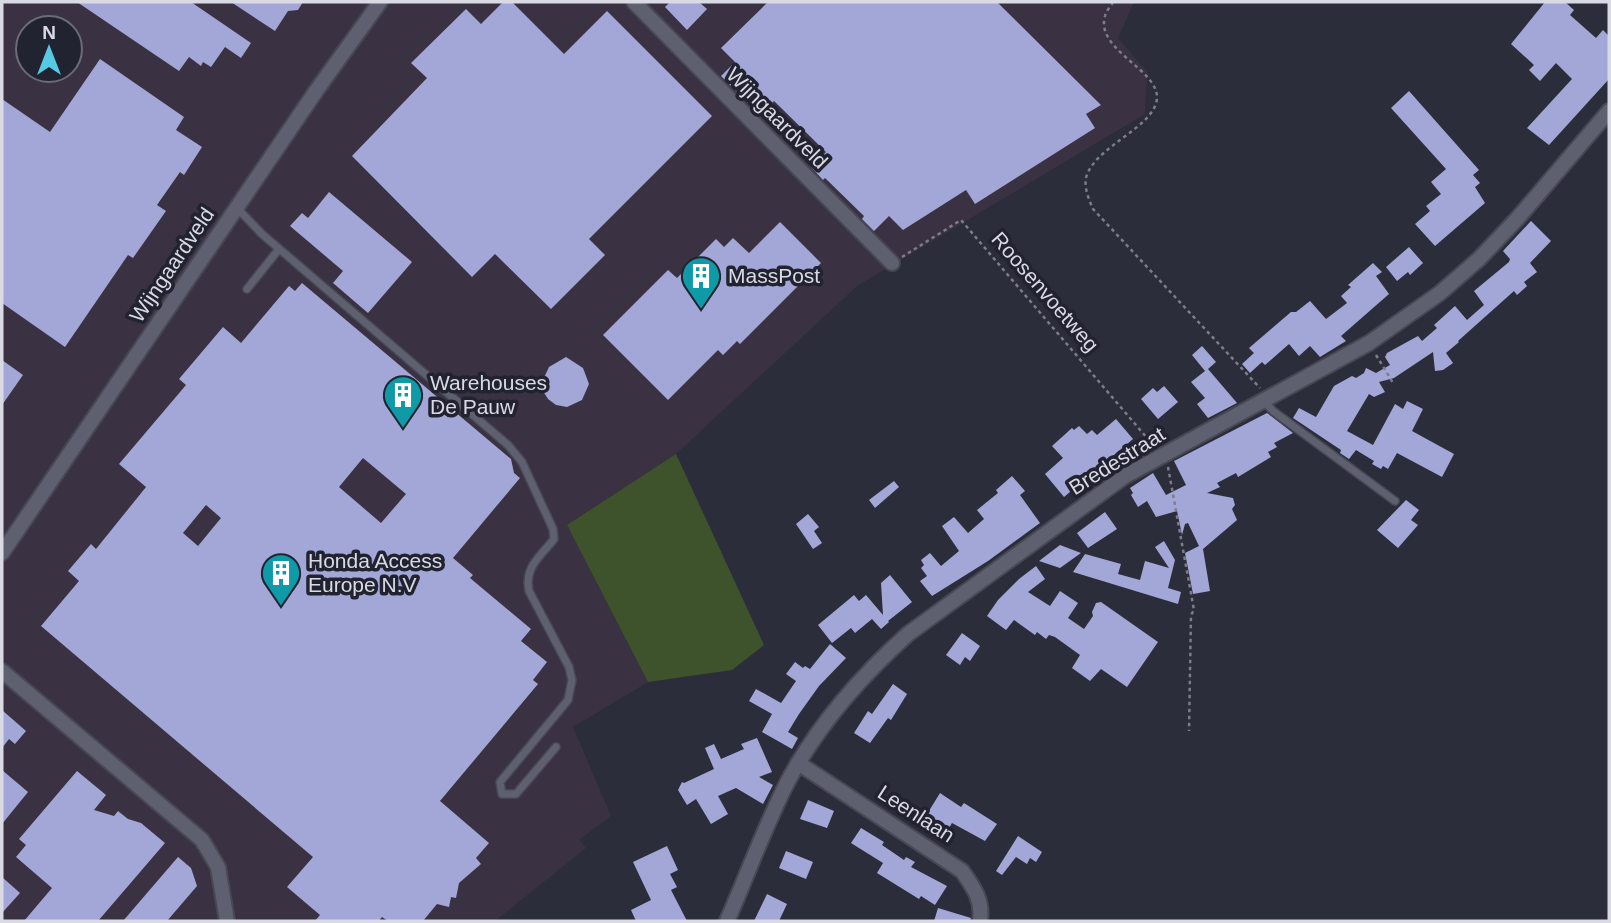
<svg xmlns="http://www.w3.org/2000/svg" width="1611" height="923" viewBox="0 0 1611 923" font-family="Arial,sans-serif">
<rect width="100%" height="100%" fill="#2c2d3b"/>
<path fill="#3a3242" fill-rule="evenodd" d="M2 2H1134L1118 38 1147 72 1145 114 857 286 676 454 567 525 648 682 573 727 611 816 579 840 586 848 495 921H2ZM28 28H70V70H28Z"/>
<polygon fill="#3e532b" points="676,454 764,645 732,670 648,682 567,525"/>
<g fill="#a3a7d8" fill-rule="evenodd">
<polygon points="77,2 191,2 251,43 241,58 225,47 211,67 203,62 201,66 189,57 179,71"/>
<polygon points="231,2 303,2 298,10 288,11 275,31"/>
<polygon points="503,2 512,2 564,54 607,11 712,116 589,239 605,255 551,309 495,254 472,277 352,156 427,78 411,63 466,9 481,24"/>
<polygon points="670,2 699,2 707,9 687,30 665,7"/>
<polygon points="768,2 997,2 1101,105 1086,114 1095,128 975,204 966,190 903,230 889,216 874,231 862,219 864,216 825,178 823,180 811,167 826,152 774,101 760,115 721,76 735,62 721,48"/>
<polygon points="1545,2 1565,2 1574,10 1570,15 1596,38 1603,30 1609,36 1609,79 1549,145 1527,128 1572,79 1556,63 1540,81 1529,70 1534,65 1511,44"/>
<polygon points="100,59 184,117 176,130 202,147 184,175 180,172 157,205 166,211 133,258 128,255 65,347 2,303 2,99 50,132"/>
<polygon points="1409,91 1479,170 1473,175 1480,183 1475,187 1485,203 1435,246 1415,224 1430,211 1426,206 1441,194 1431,182 1446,169 1391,108"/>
<polygon points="329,192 412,262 368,313 333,283 343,271 290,226 302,213 308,218"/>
<polygon points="1531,221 1551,241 1530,263 1537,272 1524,282 1527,286 1517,295 1514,291 1458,341 1459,342 1446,353 1453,363 1443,370 1435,371 1433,352 1394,378 1379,382 1385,392 1374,397 1369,394 1347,431 1373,445 1395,404 1403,409 1407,401 1423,409 1412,431 1454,454 1442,477 1397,453 1388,469 1383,466 1381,469 1372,464 1374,461 1356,450 1349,459 1340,453 1341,450 1293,418 1299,408 1316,417 1334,386 1352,376 1356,378 1364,373 1366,368 1376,373 1390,365 1385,357 1387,353 1418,336 1422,341 1437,328 1434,325 1455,306 1467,320 1484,305 1474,291 1509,262 1510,259 1503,251"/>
<polygon points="780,222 821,263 740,344 737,341 723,355 718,350 668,400 603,335 668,270 677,278 716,239 724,247 733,238 749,253"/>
<polygon points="1409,247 1423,263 1410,275 1408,272 1397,281 1386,267"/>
<polygon points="1373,263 1382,272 1376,276 1389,294 1341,336 1346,341 1320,357 1310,346 1299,356 1289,344 1265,365 1262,362 1250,373 1242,364 1254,353 1249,348 1291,312 1296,312 1310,301 1326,319 1347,303 1341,296 1351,287 1348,285"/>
<path d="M302 283 511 459 514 473 520 478 453 558 473 575 470 578 531 629 521 641 547 662 533 680 538 684 440 801 489 843 476 858 481 864 459 883 456 898 451 897 449 907 437 904 423 921H388L382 917 379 921H315L320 915 287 887 313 857 41 626 79 581 68 571 91 544 96 549 146 487 119 464 186 385 179 379 223 327 241 343 289 286 295 291ZM363 458 406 494 381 523 339 487ZM206 505 221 518 198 546 183 533Z"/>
<polygon points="1202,346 1216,362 1208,369 1237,403 1208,418 1197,404 1205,398 1191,382 1205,371 1192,355"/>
<polygon points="566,357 583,368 589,384 582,400 567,407 556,405 548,399 543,391 542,382 549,367"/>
<polygon points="2,360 23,375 2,405"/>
<polygon points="1164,386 1178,402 1158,419 1141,399 1153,388 1157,392"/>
<polygon points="1267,413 1293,433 1274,443 1277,447 1268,452 1271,457 1238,477 1236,473 1217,483 1220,487 1207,493 1233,498 1235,505 1232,509 1237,520 1203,549 1210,591 1193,594 1185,553 1199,546 1188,523 1185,524 1182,535 1177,511 1156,517 1147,501 1138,507 1131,495 1133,493 1130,488 1153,473 1166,495 1186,485 1174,461"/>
<polygon points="1116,419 1133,439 1064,497 1045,474 1063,458 1052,446 1072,428 1074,430 1079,426 1087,434 1092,430 1097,435"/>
<polygon points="1012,476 1025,491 1020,495 1040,523 988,561 932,596 920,581 927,576 921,568 924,565 921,560 930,553 941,566 959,551 942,526 954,517 968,533 984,519 977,510 998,493 996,490"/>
<polygon points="894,481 899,487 875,508 869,500"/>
<polygon points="1406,500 1419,510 1411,520 1418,525 1398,548 1377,530"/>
<polygon points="1105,512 1117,529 1088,548 1077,533"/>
<polygon points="808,514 819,527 814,531 822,543 813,549 796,524"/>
<polygon points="1164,541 1175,560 1168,588 1181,592 1178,604 1073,572 1085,554 1121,564 1118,574 1140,580 1145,561 1169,568 1155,547"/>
<polygon points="1060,545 1081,553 1060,568 1039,561"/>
<polygon points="1036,566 1045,579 1028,592 1050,606 1060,591 1078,603 1068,618 1084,629 1093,616 1092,612 1096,603 1101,602 1158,642 1127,687 1101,669 1090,681 1072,668 1080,655 1055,637 1049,635 1046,639 1037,632 1035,635 1014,620 1006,630 987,616 998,600 1019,579"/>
<polygon points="890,575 912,602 888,621 889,622 881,629 872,619 855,633 851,628 832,643 818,625 854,595 859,601 866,595 883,615 881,583"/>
<polygon points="962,633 980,646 970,661 965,657 960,665 946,655"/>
<polygon points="830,644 846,658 819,686 799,714 788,732 798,738 792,749 762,732 772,714 749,701 756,689 781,703 796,681 786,674 795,662 803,668 805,666 810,669"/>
<polygon points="893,684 907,694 891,720 888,718 870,743 854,733 868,711 872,714"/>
<polygon points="2,710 26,731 15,744 9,739 2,748"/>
<polygon points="757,738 772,772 759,777 773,785 763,804 736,788 718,796 728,814 711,824 696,799 687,805 678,790 682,782 684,783 714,769 705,748 714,744 721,759 744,749 741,744"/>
<polygon points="2,770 28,792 2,824"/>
<polygon points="77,771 106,795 94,810 114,816 118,811 128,819 141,823 165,843 98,921 24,921 52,888 16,857 26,845 19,839"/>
<polygon points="940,793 961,807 964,803 997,824 985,841 952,823 946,833 924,819"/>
<polygon points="808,800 834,811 827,828 800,819"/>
<polygon points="861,828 884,842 882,845 904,860 906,857 915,862 911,867 947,886 935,905 921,896 919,899 877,873 883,863 851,843"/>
<polygon points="1018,836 1042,852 1036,862 1030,858 1027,864 1016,857 1002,875 996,871"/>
<polygon points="667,846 678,870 670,874 677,887 671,890 687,921 636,921 631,910 651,900 633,862"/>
<polygon points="786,851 813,862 806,879 779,868"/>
<polygon points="178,857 191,868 197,886 167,921 123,921"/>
<polygon points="2,877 20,893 2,913"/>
<polygon points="767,894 787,904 779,921 754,921"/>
<polygon points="938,908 971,918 970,921 934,921"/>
</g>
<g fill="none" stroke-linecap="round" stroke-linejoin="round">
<g stroke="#474854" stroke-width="10">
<g id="lane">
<path d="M237 208 262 234 508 445 522 462 553 529 554 539C540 557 524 567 529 591L569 667 572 680 568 700 500 782 502 794H516L556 747"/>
<polyline points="247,289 279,249"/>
<polyline points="1264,401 1273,411 1395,501"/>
</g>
</g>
<g stroke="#474854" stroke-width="18">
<g id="street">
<polyline points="634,2 892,263"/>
<polyline points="2,553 316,91 380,2"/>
<polyline points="2,671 202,840 218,867 227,921"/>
<path d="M798 763 962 871C974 888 983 900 980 921"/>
<path d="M727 921C747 876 764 828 787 783 817 726 860 677 908 634L1125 476 1369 343 1440 293 1479 259 1517 219 1609 111"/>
</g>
</g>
<g stroke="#7c7d89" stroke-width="2.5" stroke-dasharray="3.5 3.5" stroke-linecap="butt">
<path d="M1113 2C1111 6 1106 11 1105 16 1095 50 1158 69 1157 98 1155 128 1094 146 1086 178 1084 188 1089 200 1093 209L1260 388"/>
<polyline points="902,257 961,220 1153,445"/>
<polyline points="1376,355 1393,383"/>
<polyline points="1168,467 1194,610 1191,615 1189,731"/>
</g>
<use href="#lane" stroke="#5e6070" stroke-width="7"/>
<use href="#street" stroke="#5e6070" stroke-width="14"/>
</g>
<defs>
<g id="building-pin" transform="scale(2.0125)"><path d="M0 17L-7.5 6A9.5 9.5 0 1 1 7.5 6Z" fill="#0f9aa8" stroke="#222331"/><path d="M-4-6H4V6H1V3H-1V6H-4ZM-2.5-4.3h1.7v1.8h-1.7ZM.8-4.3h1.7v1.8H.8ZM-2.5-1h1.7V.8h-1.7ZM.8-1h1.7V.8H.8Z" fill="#fff"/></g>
</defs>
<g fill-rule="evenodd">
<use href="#building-pin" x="701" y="276"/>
<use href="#building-pin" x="403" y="395"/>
<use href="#building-pin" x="281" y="573"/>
</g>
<g text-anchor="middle" stroke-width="7" stroke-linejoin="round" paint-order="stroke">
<g font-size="21" fill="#d9dae3" stroke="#222331">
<text transform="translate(777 118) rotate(45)" y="7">Wijngaardveld</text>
<text transform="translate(172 265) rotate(-56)" y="7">Wijngaardveld</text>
<text transform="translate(1045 292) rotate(49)" y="7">Roosenvoetweg</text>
<text transform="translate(1117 461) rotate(-32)" y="7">Bredestraat</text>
<text transform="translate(916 814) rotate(33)" y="7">Leenlaan</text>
</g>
<g font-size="21" fill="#d9dae3" stroke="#222331" text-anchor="start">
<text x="728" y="283">MassPost</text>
<text x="430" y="390">Warehouses<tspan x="430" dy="24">De Pauw</tspan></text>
<text x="308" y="568">Honda Access<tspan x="308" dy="24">Europe N.V</tspan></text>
</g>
</g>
<rect width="1611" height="923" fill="none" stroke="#d9dae3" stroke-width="7"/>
<g transform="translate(49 49)"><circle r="33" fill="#222331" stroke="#6b6c78" stroke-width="2"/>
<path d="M0-5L12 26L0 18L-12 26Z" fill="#58c9e3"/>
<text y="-10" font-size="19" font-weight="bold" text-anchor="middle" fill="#d9dae3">N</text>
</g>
</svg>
